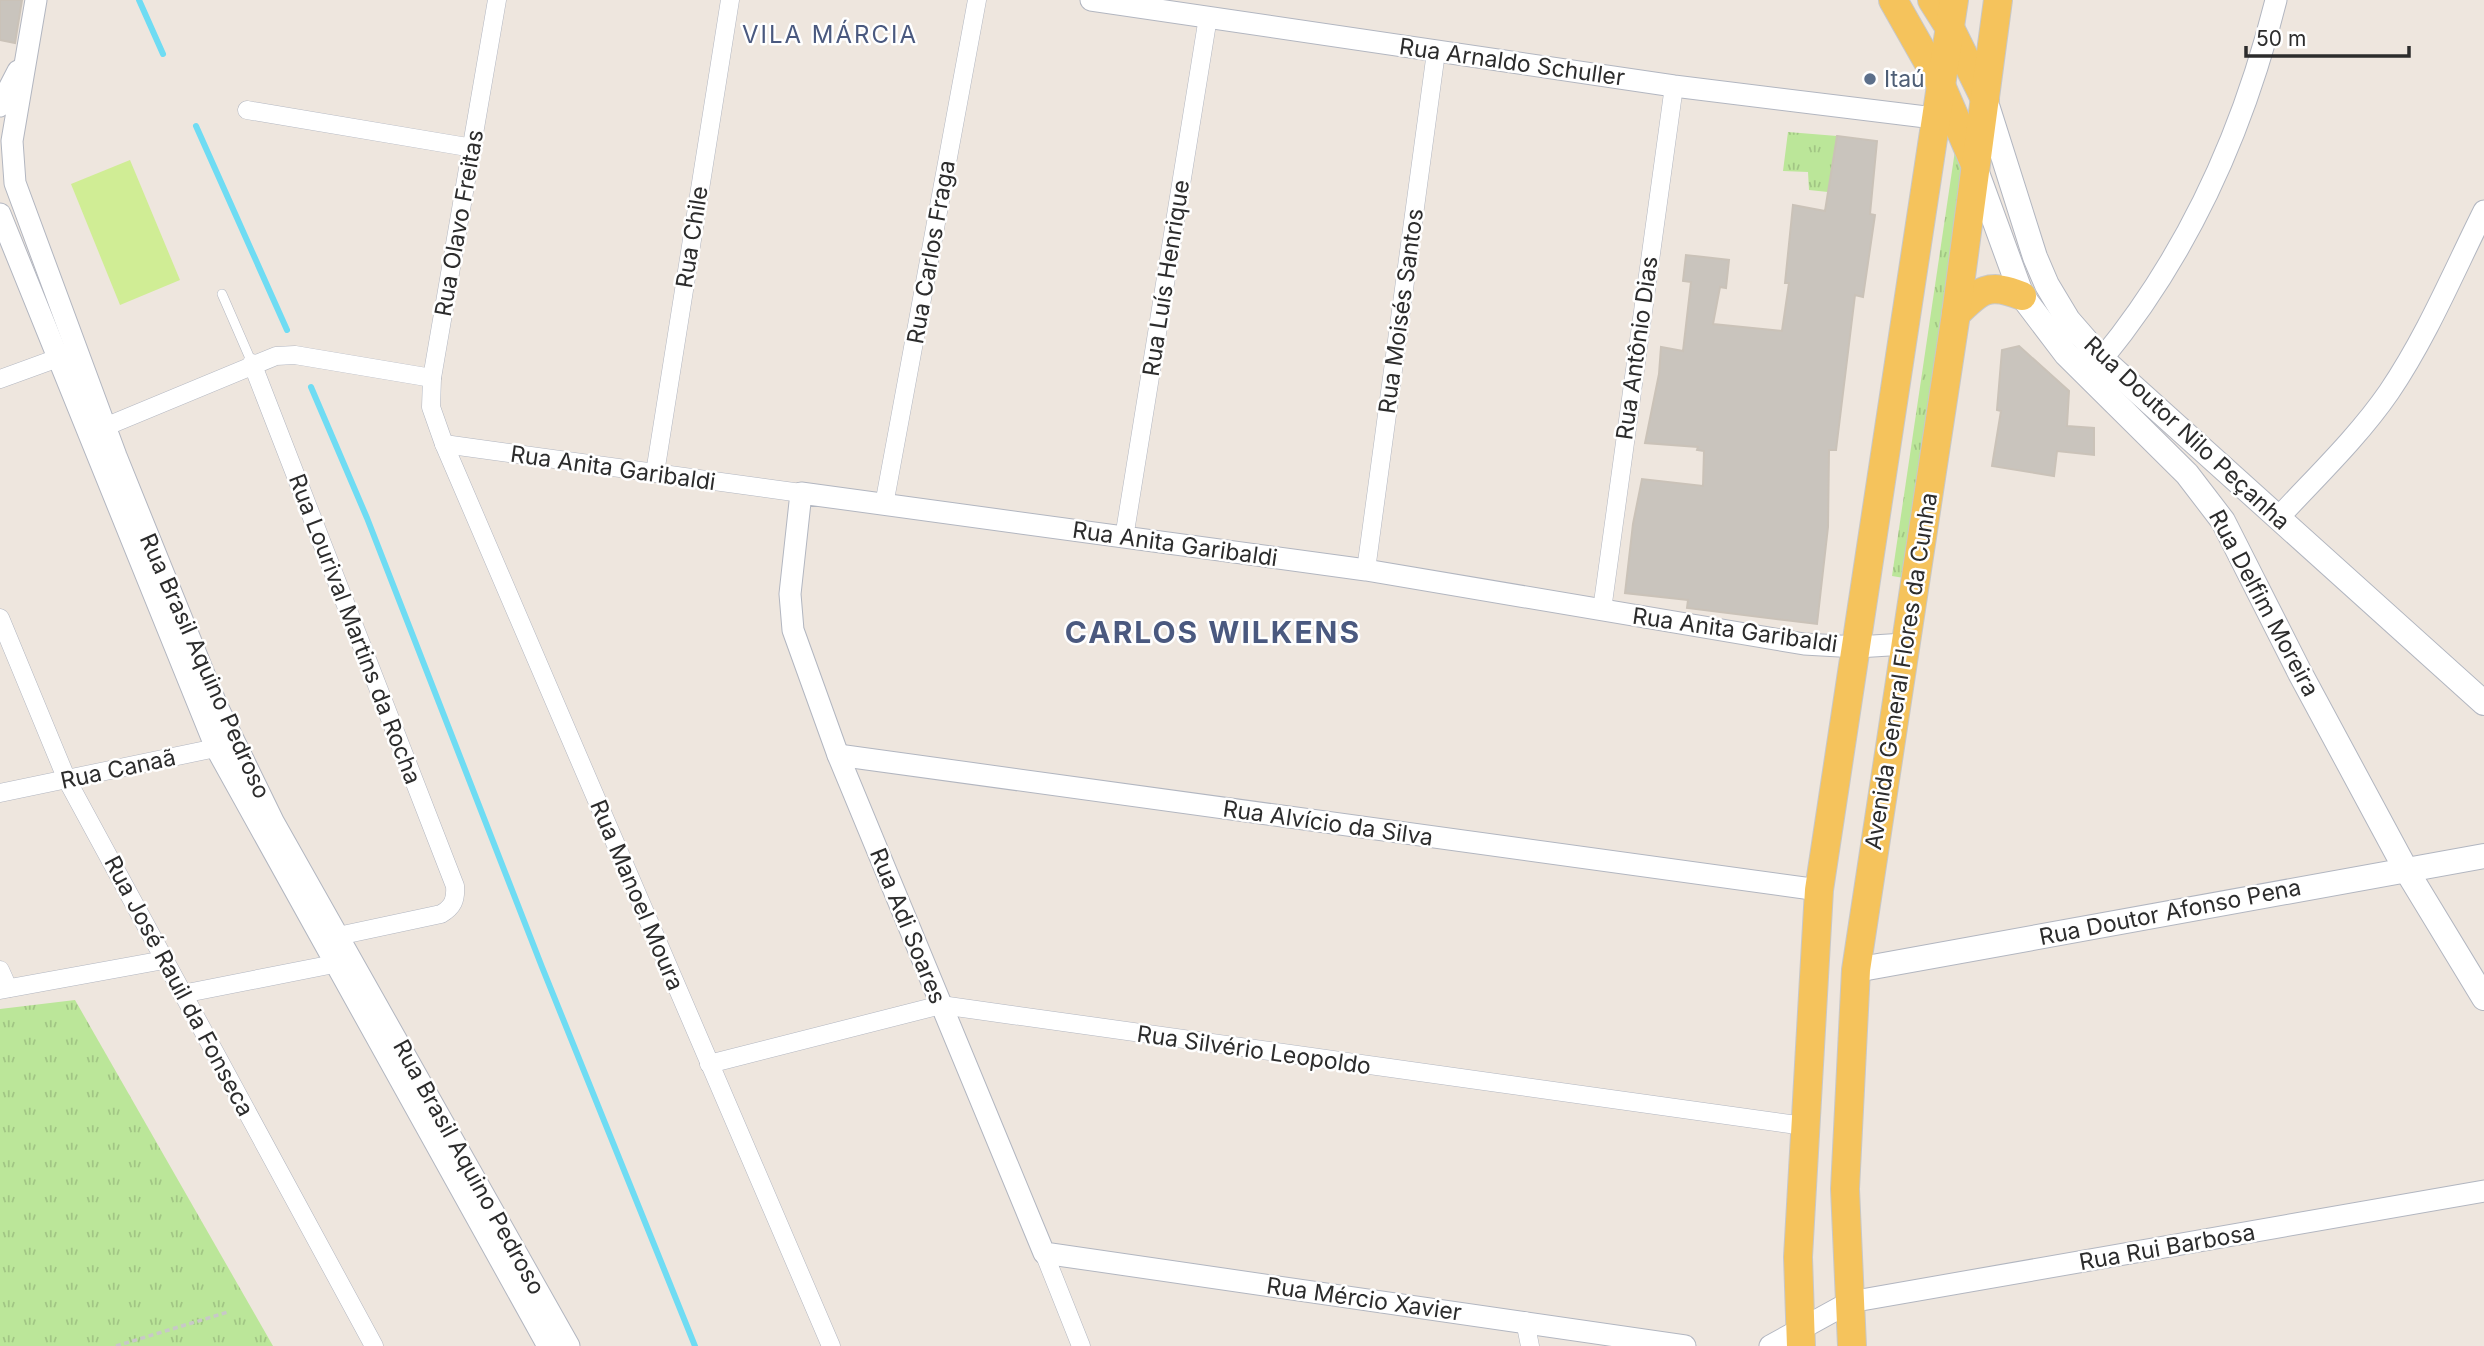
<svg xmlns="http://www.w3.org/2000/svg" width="2484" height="1346" viewBox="0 0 2484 1346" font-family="Inter,sans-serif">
<defs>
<pattern id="grass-tufts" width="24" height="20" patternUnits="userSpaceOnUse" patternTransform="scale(1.75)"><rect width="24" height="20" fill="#bbe699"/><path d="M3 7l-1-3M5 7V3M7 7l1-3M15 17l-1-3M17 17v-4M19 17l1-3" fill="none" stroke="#a1c584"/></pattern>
</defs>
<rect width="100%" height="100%" fill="#eee6de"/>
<g fill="url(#grass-tufts)">
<polygon points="1788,132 1837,136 1828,192 1809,190 1808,172 1783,171"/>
<polygon points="1957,137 1967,157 1904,578 1892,576"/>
<polygon points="75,1000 273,1346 0,1346 0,1009"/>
</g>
<polygon fill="#d0ed95" points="130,160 180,280 120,305 71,184"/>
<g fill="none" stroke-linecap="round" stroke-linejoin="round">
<g stroke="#6fdcf3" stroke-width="6">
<polyline points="139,0 163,54"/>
<polyline points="196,126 287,330"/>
<polyline points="311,387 367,518 542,967 695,1346"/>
</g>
</g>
<g fill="#c9c4bd" stroke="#cac2b8" stroke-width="2">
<polygon points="0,0 22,0 15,43 0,40"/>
<polygon points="1837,136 1877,141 1870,214 1875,215 1863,297 1855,295 1836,450 1829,450 1828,527 1817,624 1687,608 1688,600 1625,593 1633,524 1642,479 1703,486 1704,451 1697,450 1698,447 1645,443 1659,374 1661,347 1683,351 1691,282 1683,281 1686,255 1729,260 1726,288 1720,287 1713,324 1782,331 1789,283 1785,283 1793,205 1825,211"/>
<polygon points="2019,346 2069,391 2067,426 2094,428 2094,455 2057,451 2054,476 1992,466 2001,411 1997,410 2002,350"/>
</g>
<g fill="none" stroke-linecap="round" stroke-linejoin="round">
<g stroke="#b2b6c0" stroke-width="10">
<polyline id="service" points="222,294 252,363"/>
</g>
<g stroke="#b2b6c0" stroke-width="19">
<g id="minor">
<polyline points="497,0 432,378 431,407 444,444 831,1346"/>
<polyline points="247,110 473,148"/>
<path d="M252 363 455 886C456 900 453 907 441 914L338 936"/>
<polyline points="0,379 69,354"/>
<polyline points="95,431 276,356 295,355 432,378"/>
<polyline points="444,444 801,493"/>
<polyline points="655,473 730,0"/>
<polyline points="884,505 977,0"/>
<polyline points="1124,538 1208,17"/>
<polyline points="1366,570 1436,52"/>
<polyline points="1602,610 1674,86"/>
<polyline points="0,618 67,780 374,1346"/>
<polyline points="0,793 230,745"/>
<polyline points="0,970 8,988"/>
<polyline points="0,990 164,960"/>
<polyline points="182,994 349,961"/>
<polyline points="709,1064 941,1005 1804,1126"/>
<polyline points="1044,1253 1081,1346"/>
<polyline points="1525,1321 1530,1346"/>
</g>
</g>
<g stroke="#b2b6c0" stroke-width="23">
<g id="tertiary">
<polyline points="36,0 12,141 15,183 116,456 217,706 274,823 569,1346"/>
<polyline points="1091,0 1674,86 1934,118"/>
<polyline points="0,106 18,71"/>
<polyline points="0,214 216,748 548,1346"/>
<path d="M2102 359C2189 253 2243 133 2276 0"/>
<path d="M2279 517C2316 477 2358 437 2389 392 2427 336 2454 271 2484 211"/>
<polyline points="838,755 1819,890"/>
<polyline points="1685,1346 1044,1253 838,755 793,630 790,594 801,493 1366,570 1804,644 1857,647 1905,644"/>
<polyline points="1770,1346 1850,1302 2484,1191"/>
</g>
</g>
<g stroke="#b2b6c0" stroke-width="26">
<g id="secondary">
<polyline points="1985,99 2035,257 2047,285 2068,320 2102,359 2484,703"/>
<polyline points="1976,170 2022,296 2066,354 2187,474 2223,521 2300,673 2405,868 2484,998"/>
<polyline points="1856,970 2484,856"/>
</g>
</g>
<g stroke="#c8c8c8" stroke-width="30">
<g id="primary">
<polyline points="1893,0 1940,83 1974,162"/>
<polyline points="1932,0 1951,30 1985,99"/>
<path d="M1956 314C1980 290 1988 282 2022 296"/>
<polyline points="1801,1346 1798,1257 1819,890 1954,0"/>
<polyline points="1852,1346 1845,1189 1856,970 1956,314 1998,0"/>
</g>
</g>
<polyline stroke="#c8c8c8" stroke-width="3.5" stroke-dasharray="5 3.5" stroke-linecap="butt" points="116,1346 228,1312"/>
<use href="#service" stroke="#fff" stroke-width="9"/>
<use href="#minor" stroke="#fff" stroke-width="18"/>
<use href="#tertiary" stroke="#fff" stroke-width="21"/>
<use href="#secondary" stroke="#fff" stroke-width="24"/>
<use href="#primary" stroke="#f5c35c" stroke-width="28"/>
</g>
<circle fill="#5c6f8a" stroke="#fff" stroke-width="2.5" cx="1870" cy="79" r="7"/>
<g text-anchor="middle" stroke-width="5" stroke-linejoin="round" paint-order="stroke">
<g font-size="23" fill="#2c2c2c" stroke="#fff">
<text transform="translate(1512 62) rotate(8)" y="8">Rua Arnaldo Schuller</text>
<text transform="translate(459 223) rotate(-80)" y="8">Rua Olavo Freitas</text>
<text transform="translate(692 237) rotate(-81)" y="8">Rua Chile</text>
<text transform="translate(931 252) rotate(-80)" y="8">Rua Carlos Fraga</text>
<text transform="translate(1166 278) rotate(-81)" y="8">Rua Luís Henrique</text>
<text transform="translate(1401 311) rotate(-82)" y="8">Rua Moisés Santos</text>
<text transform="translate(1637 348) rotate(-82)" y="8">Rua Antônio Dias</text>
<text transform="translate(2187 433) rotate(43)" y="8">Rua Doutor Nilo Peçanha</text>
<text transform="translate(613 468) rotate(8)" y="8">Rua Anita Garibaldi</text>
<text transform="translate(1175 544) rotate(8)" y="8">Rua Anita Garibaldi</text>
<text transform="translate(2264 603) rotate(62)" y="8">Rua Delfim Moreira</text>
<text transform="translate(355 629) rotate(69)" y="8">Rua Lourival Martins da Rocha</text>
<text transform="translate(1735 630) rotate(8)" y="8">Rua Anita Garibaldi</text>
<text transform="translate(205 666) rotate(66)" y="8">Rua Brasil Aquino Pedroso</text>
<text transform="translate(1901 671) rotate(-81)" y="8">Avenida General Flores da Cunha</text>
<text transform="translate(118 769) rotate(-12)" y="8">Rua Canaã</text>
<text transform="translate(1328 823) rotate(8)" y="8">Rua Alvício da Silva</text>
<text transform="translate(637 895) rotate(67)" y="8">Rua Manoel Moura</text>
<text transform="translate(2170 912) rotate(-11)" y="8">Rua Doutor Afonso Pena</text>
<text transform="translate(908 926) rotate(68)" y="8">Rua Adi Soares</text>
<text transform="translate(179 986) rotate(62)" y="8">Rua José Rauil da Fonseca</text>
<text transform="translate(1254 1050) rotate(8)" y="8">Rua Silvério Leopoldo</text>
<text transform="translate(469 1167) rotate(61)" y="8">Rua Brasil Aquino Pedroso</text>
<text transform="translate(2167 1247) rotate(-10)" y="8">Rua Rui Barbosa</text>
<text transform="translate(1364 1299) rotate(8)" y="8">Rua Mércio Xavier</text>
</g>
<g font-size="23" fill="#4e5e75" stroke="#fff" text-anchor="start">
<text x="1884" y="87">Itaú</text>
</g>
<g font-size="24" letter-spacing="2" fill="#4a597f" stroke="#fff">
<text x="830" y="43">VILA MÁRCIA</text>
</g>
<g font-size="30" font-weight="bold" letter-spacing="2" fill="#4a597f" stroke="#fff">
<text x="1213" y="643">CARLOS WILKENS</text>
</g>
</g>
<path d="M2246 46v10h163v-10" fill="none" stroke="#2c2c2c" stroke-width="3.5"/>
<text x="2256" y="46" font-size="21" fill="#2c2c2c" stroke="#ffffff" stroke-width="5" paint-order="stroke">50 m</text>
</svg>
